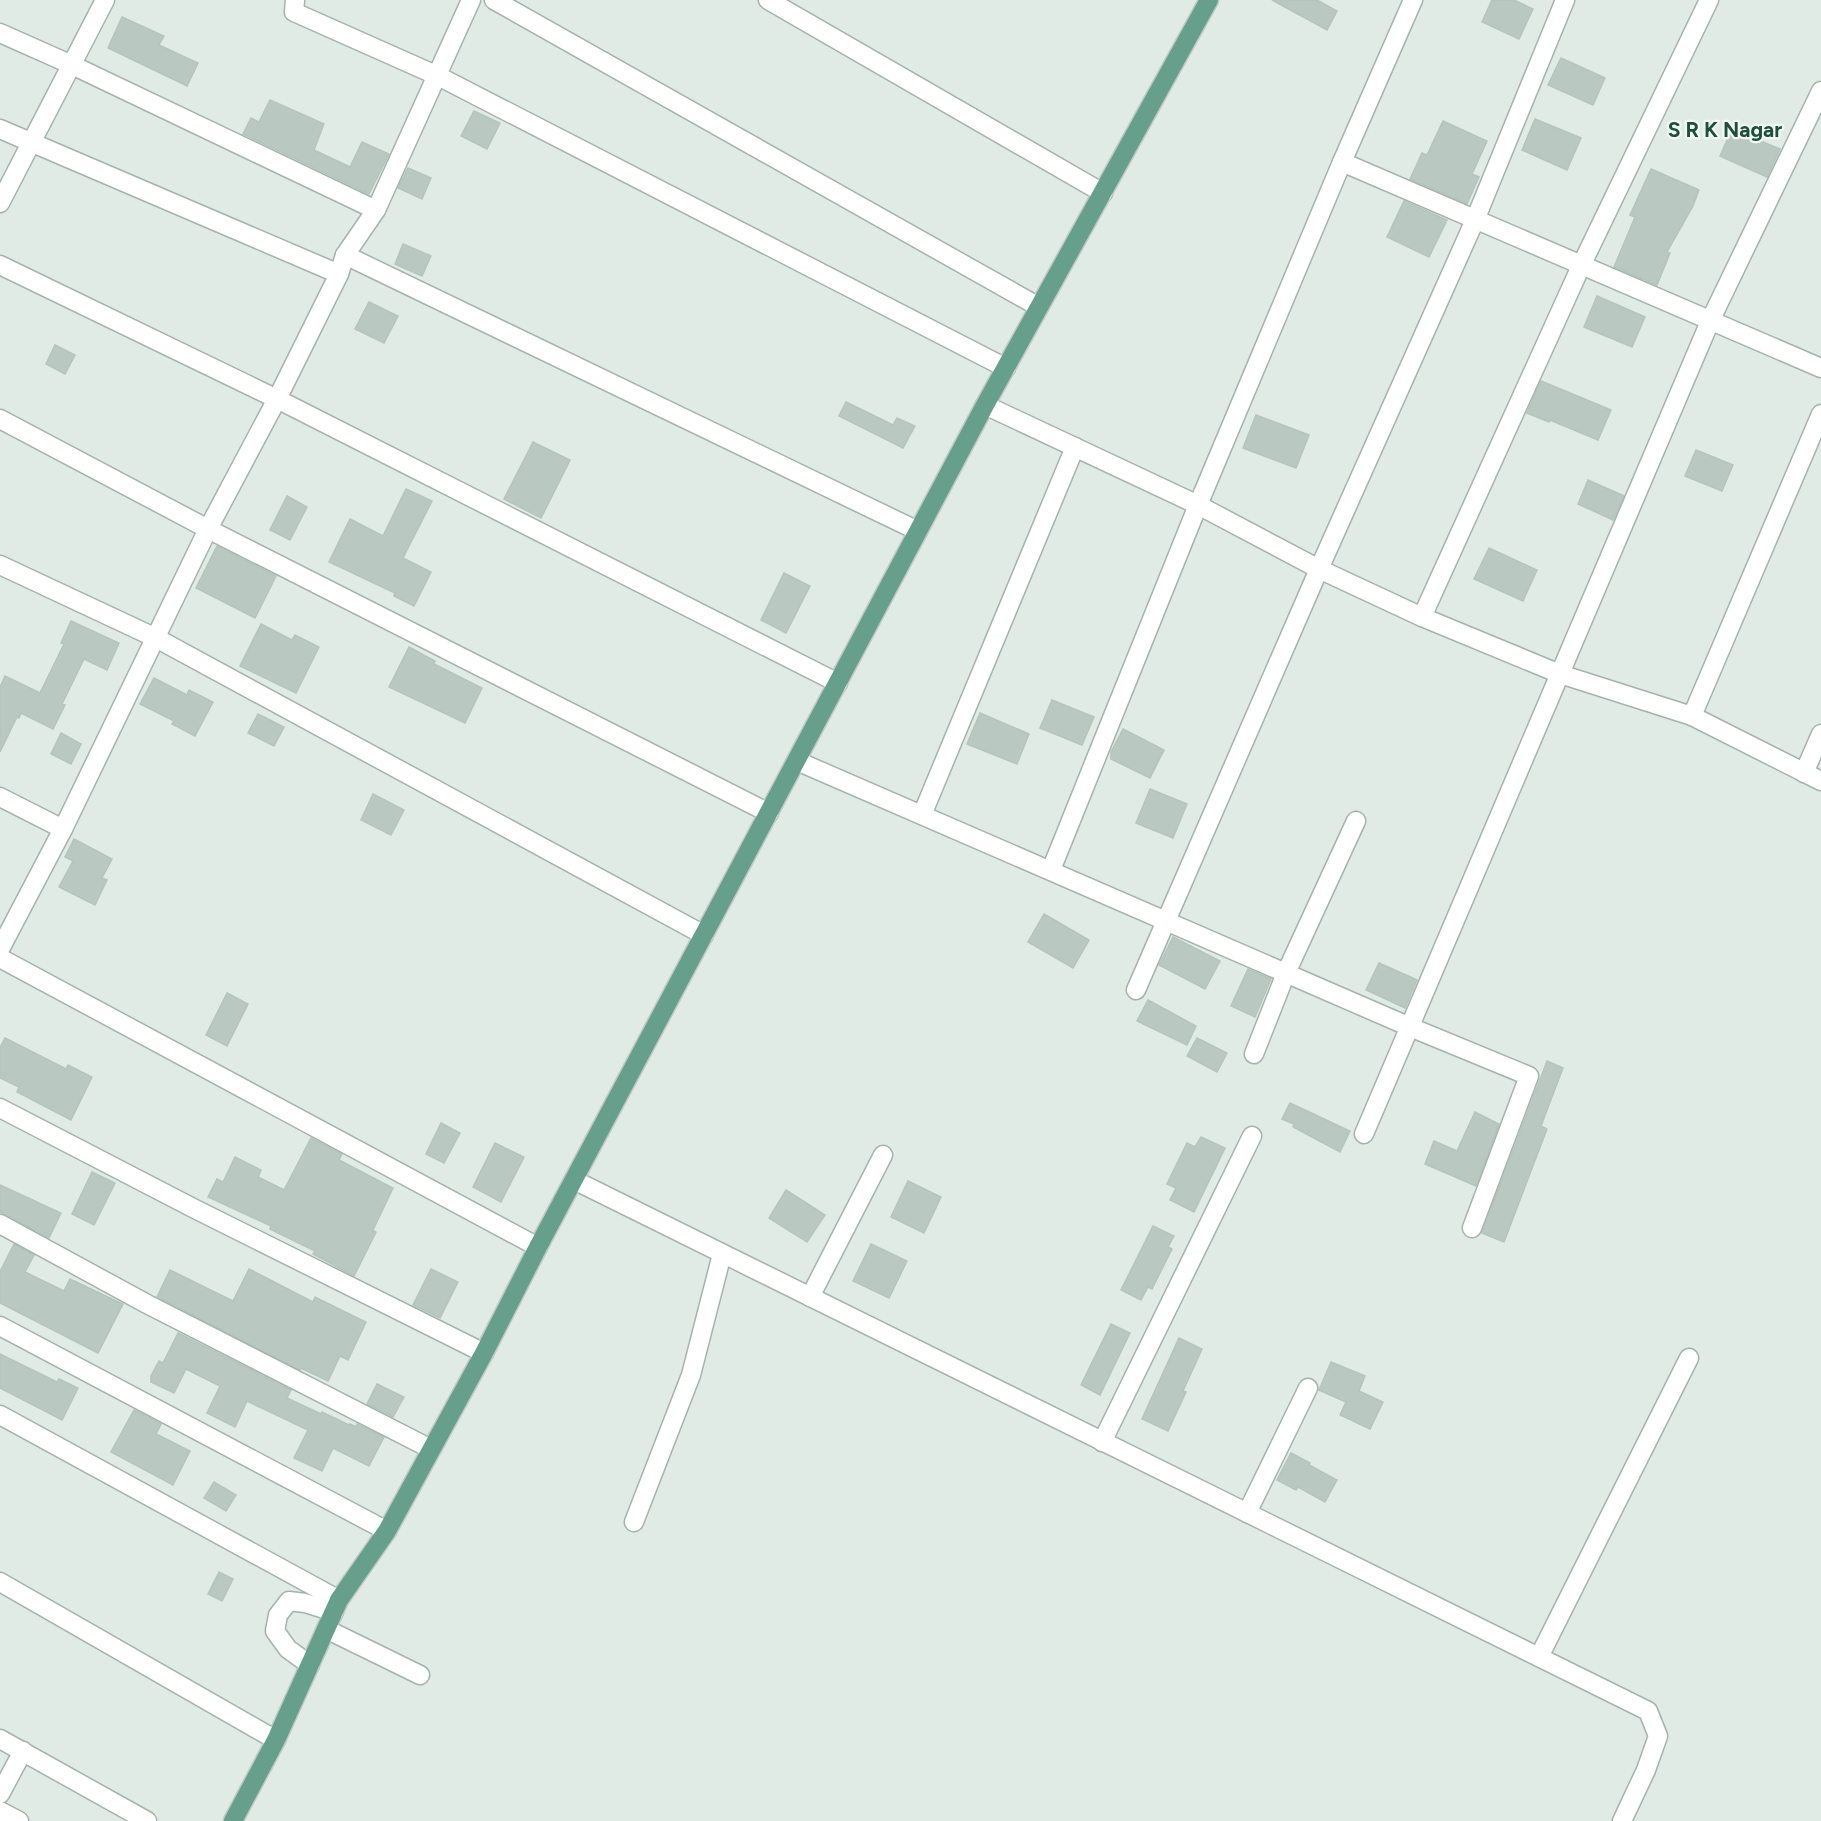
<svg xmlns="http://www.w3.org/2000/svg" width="1821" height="1821" viewBox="0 0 1821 1821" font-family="Figtree,sans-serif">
<rect width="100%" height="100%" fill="#e1ebe6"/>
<g fill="#b9c9c1" stroke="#b3c5bc" stroke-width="1.5">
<polygon points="1272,0 1317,0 1337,11 1327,30"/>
<polygon points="1492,0 1514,0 1533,9 1519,39 1482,22"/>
<polygon points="122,17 164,36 159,45 198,63 187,86 108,48"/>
<polygon points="1561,58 1605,78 1593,105 1548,85"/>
<polygon points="270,100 324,124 314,150 350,167 362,142 389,154 369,194 243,134 251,118 259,122"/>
<polygon points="474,111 500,123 487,149 461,136"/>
<polygon points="1535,119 1581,138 1567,170 1522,150"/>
<polygon points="1443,121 1487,141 1472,174 1479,177 1467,204 1410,179 1422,153 1427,155"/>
<polygon points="1732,129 1780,149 1767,177 1720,156"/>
<polygon points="408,168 431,178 422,199 398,188"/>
<polygon points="1651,169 1699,190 1693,206 1667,252 1670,253 1657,285 1614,267 1635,217 1630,215"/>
<polygon points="1404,201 1447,220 1429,257 1387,237"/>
<polygon points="403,244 431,256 422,276 395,264"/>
<polygon points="1597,296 1645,317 1632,347 1584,327"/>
<polygon points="369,302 398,316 384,343 355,329"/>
<polygon points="55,345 75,355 65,374 46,364"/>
<polygon points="1541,381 1611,410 1598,440 1550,420 1549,422 1527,413"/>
<polygon points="846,402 893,425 897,418 915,426 903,448 839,416"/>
<polygon points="1256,415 1309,435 1296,468 1243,448"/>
<polygon points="533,442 570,460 541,518 504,499"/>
<polygon points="1696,450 1733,465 1722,491 1685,476"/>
<polygon points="1588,480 1624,496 1613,520 1578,504"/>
<polygon points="406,489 432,501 403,558 431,572 414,606 394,596 395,593 329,562 350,519 383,536"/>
<polygon points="287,496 307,507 290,540 270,530"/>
<polygon points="217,546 276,576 255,618 196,588"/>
<polygon points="1489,548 1537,570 1523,601 1474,579"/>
<polygon points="784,573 810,586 786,633 761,620"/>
<polygon points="71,621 119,643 107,670 84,659 62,704 65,705 53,729 21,713 19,718 17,717 0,752 0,687 5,676 40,693 64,644 61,643"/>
<polygon points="261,624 292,640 295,635 319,647 296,693 240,666"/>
<polygon points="409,647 435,661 434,664 482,688 465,723 389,687"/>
<polygon points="154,678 187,695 189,690 213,702 195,736 172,724 174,721 140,704"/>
<polygon points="1052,700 1094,717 1082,745 1040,728"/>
<polygon points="980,713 1029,734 1017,764 967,744"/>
<polygon points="258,714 284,727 274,746 248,733"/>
<polygon points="1123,729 1164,750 1150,778 1111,759 1111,752"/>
<polygon points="61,733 81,744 71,764 51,754"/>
<polygon points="1150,789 1187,804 1173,838 1136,823"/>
<polygon points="373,794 404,810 391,835 361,820"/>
<polygon points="74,839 112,859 102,878 107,880 95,905 59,887 73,861 65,857"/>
<polygon points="1044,914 1089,940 1073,968 1028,942"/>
<polygon points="1173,937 1220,961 1205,989 1159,965"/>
<polygon points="1379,963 1417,980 1405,1008 1366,990"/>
<polygon points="1248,969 1271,979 1255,1017 1231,1006"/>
<polygon points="227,993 248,1004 227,1046 206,1035"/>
<polygon points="1148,1000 1196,1026 1187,1045 1137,1021"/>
<polygon points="5,1038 66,1069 68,1065 92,1077 71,1120 17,1092 19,1087 0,1078 0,1048"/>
<polygon points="1197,1038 1227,1053 1217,1072 1187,1056"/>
<polygon points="1547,1061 1563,1068 1541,1126 1547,1129 1504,1242 1482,1233"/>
<polygon points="1290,1103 1350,1131 1340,1152 1293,1127 1294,1124 1282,1119"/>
<polygon points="1475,1112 1499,1124 1476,1186 1425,1164 1434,1141 1457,1151"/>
<polygon points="441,1123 460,1133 444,1163 426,1154"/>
<polygon points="1201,1137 1225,1148 1194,1212 1170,1200 1176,1188 1167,1184 1187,1143 1195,1147"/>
<polygon points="311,1138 342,1154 339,1160 393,1188 373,1230 376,1232 354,1276 313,1254 315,1251 270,1229 271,1226 208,1197 217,1179 223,1182 235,1157 261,1170 258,1177 284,1190"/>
<polygon points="495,1143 524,1157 501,1202 473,1187"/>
<polygon points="92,1172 115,1183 94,1225 72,1214"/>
<polygon points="908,1181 941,1197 924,1233 891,1217"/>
<polygon points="0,1185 61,1213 49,1238 0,1212"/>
<polygon points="786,1190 825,1215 807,1242 769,1218"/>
<polygon points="1153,1226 1174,1236 1168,1247 1172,1249 1152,1289 1148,1287 1141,1300 1121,1290"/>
<polygon points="14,1244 34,1255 25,1272 64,1291 70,1279 123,1304 98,1353 0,1303 0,1272"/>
<polygon points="871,1244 907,1261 889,1298 853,1281"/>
<polygon points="249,1269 313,1302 315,1297 366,1322 348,1360 340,1356 328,1381 301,1368 300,1370 157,1297 170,1270 233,1301"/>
<polygon points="431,1269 458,1282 440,1318 413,1305"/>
<polygon points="1111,1324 1130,1333 1100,1395 1081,1385"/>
<polygon points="178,1333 291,1390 287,1398 321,1414 322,1412 349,1425 350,1424 356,1427 357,1424 384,1437 369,1466 333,1448 322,1471 294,1458 308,1430 247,1401 235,1427 207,1413 220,1386 186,1369 174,1393 151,1382 151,1376 159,1361 163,1363"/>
<polygon points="1179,1338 1202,1349 1183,1391 1186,1392 1168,1431 1142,1419"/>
<polygon points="0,1354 57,1382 59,1379 78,1388 62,1420 0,1388"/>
<polygon points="1331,1362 1365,1376 1359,1391 1383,1402 1370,1429 1340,1415 1346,1402 1319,1390"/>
<polygon points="377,1384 404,1397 393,1417 367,1404"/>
<polygon points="134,1410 161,1424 156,1434 190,1451 173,1485 111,1452"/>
<polygon points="1291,1453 1310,1463 1309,1465 1337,1480 1325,1502 1298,1487 1296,1490 1277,1480"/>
<polygon points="214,1482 236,1495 226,1511 204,1498"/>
<polygon points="219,1572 233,1579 222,1601 208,1594"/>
</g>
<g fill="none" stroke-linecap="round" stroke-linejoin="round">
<g stroke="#a4b3ad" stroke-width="21">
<g id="minor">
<polyline points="295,0 294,12 438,76 1006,368"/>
<polyline points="494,0 1039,307"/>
<polyline points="768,0 1103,193"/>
<polyline points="1413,0 1342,162 1821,368"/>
<polyline points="0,33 72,65 376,210"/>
<polyline points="0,129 339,274"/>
<polyline points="0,203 105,0"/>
<polyline points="345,255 918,531"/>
<polyline points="0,265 277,399 838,683"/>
<polyline points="985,405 1198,505 1319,569 1422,617 1560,674 1692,716 1821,781"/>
<polyline points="0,419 208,529 769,813"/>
<polyline points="0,565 156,638 704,935"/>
<polyline points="1422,617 1581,266 1709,0"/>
<polyline points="1692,716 1821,414"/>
<polyline points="797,761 1410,1027 1529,1076 1472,1228"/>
<polyline points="1804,773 1821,734"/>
<polyline points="0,797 63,829"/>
<polyline points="922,815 1075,447"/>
<polyline points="1051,870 1198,505 1342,162"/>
<polyline points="0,949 63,829 208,529 277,399 339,274 345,255 376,210 471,0"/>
<polyline points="0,958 538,1247"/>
<polyline points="1136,990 1319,569 1475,220 1565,0"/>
<polyline points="1254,1054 1286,973 1356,821"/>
<polyline points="0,1108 195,1209 484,1353"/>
<polyline points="1364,1134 1711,319 1821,91"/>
<polyline points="574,1180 1648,1711 1658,1736 1646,1770 1622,1821"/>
<polyline points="0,1224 147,1304 431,1449"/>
<polyline points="810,1297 883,1155"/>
<polyline points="0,1326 387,1531"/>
<polyline points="0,1415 339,1600"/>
<polyline points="1102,1442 1252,1136"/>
<polyline points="1247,1513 1308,1388"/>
<polyline points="634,1522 691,1375 722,1254"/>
<polyline points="0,1582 276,1740"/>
<polyline points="326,1629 420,1675"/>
<polyline points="1539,1657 1689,1358"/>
<polyline points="310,1665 288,1649 275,1631 278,1615 289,1601 305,1603 334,1612"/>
<polyline points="0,1739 147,1821"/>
<polyline points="0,1794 23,1751"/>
<polyline points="0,1811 19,1821"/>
</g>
</g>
<g stroke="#c1c8c6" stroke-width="21">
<polyline id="major" points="233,1821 276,1740 339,1600 387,1531 484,1353 538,1247 985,405 1209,0"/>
</g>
<use href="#minor" stroke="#fff" stroke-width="18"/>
<use href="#major" stroke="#66a08d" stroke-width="18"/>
</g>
<g text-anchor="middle" stroke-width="4.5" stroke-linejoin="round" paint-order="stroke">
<g font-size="21" font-weight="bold" fill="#1e4e3e" stroke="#f1f8f4">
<text x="1725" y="137">S R K Nagar</text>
</g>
</g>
</svg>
